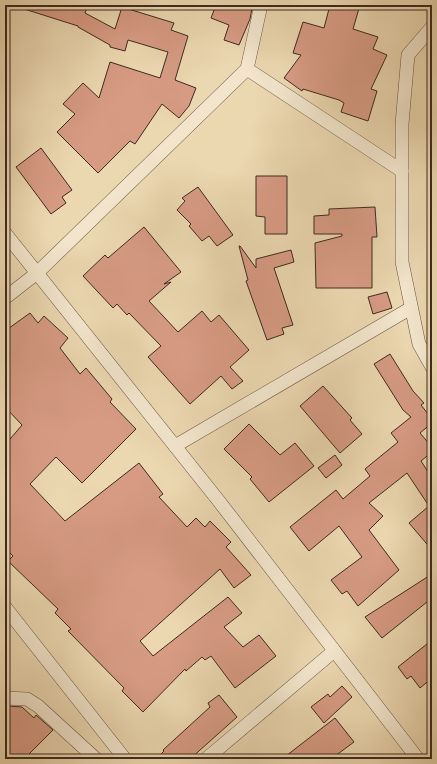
<svg xmlns="http://www.w3.org/2000/svg" width="437" height="764" viewBox="0 0 437 764" font-family="Alegreya,serif">
<rect width="100%" height="100%" fill="#ebd7b0"/>
<filter id="stains"><feTurbulence type="fractalNoise" baseFrequency=".005" numOctaves="4"/><feColorMatrix values="0 0 0 0 .2 0 0 0 0 .09 0 0 0 0 .02 0 0 0 .5 -.17"/></filter>
<radialGradient id="worn" r=".72"><stop offset=".6" stop-color="#630" stop-opacity="0"/><stop offset="1" stop-color="#630" stop-opacity=".3"/></radialGradient>
<g fill="#d79b84" stroke="#3f2a21">
<polygon points="22,5 88,5 85,13 115,29 122,7 174,23 171,30 188,36 175,80 196,88 189,106 179,118 162,104 135,144 130,141 98,173 57,132 75,114 63,104 83,83 99,98 110,62 160,78 168,52 128,40 125,51 110,47 110,45 78,27 78,26 21,8"/>
<polygon points="216,5 244,5 252,8 250,19 239,45 224,40 229,25 211,18"/>
<polygon points="330,5 360,5 353,29 378,37 373,49 387,55 371,89 377,91 368,121 341,112 344,103 339,100 303,89 302,91 284,78 301,55 293,53 303,22 324,28"/>
<polygon points="41,148 72,190 62,197 66,203 51,214 16,167"/>
<polygon points="256,176 287,176 287,234 265,234 265,217 256,216"/>
<polygon points="198,187 233,235 217,246 209,236 202,241 189,226 191,224 177,210 185,201 182,198"/>
<polygon points="375,207 377,237 372,237 372,288 316,288 315,243 342,236 342,234 314,234 314,216 329,215 329,209"/>
<polygon points="144,227 181,272 164,284 171,282 149,301 178,332 202,311 211,322 219,315 249,350 230,367 243,381 232,389 221,376 190,404 148,357 161,346 129,313 127,315 117,304 113,308 83,276 105,255 108,258"/>
<polygon points="239,246 240,246 256,268 256,259 291,250 294,262 274,268 293,325 282,328 284,334 267,340 246,281 248,280"/>
<polygon points="387,292 392,308 373,314 368,297"/>
<polygon points="30,313 38,323 44,316 68,338 60,348 80,374 86,368 112,399 110,402 136,429 82,483 56,457 30,484 65,521 139,463 163,494 159,497 187,527 196,518 205,527 210,521 231,542 226,547 251,575 234,588 220,569 140,641 153,656 228,597 242,613 224,627 243,647 259,635 276,656 235,688 211,656 205,660 202,657 186,671 185,669 143,712 122,691 124,688 68,631 71,629 55,613 58,609 8,561 13,556 5,548 5,445 22,425 5,407 5,331"/>
<polygon points="390,354 413,391 424,403 421,405 432,419 432,423 420,433 432,447 432,452 421,461 432,478 432,550 409,523 429,506 407,473 369,503 383,516 369,530 399,570 358,606 347,591 342,594 331,580 362,557 339,526 309,551 290,527 336,490 343,499 370,476 365,469 398,442 391,433 411,417 403,410 374,364"/>
<polygon points="323,386 352,418 350,420 362,434 340,453 300,406"/>
<polygon points="249,424 280,455 295,443 314,466 269,502 250,479 252,477 224,449"/>
<polygon points="335,455 342,465 326,478 318,468"/>
<polygon points="432,574 432,598 382,638 365,617"/>
<polygon points="432,640 432,678 420,688 411,676 407,679 398,667"/>
<polygon points="342,686 352,697 324,723 311,707 328,694 330,697"/>
<polygon points="219,695 237,717 190,759 156,759 164,751 163,750 210,707 208,703"/>
<polygon points="9,706 22,707 34,718 36,715 53,730 24,759 13,759 5,751 5,711"/>
<polygon points="335,718 354,742 331,759 282,759"/>
</g>
<g fill="none" stroke-linecap="round" stroke-linejoin="round">
<g stroke="#6a5545" stroke-width="14">
<g id="minor">
<polyline points="432,27 408,55 402,124 402,262 419,344 432,367"/>
<polyline points="247,69 402,171"/>
<polyline points="5,233 218,500 418,759"/>
<polyline points="5,298 37,273 247,69 261,5"/>
<polyline points="175,446 411,308"/>
<polyline points="5,607 125,759"/>
<polyline points="5,698 27,699 38,706 96,759"/>
<polyline points="206,759 334,651"/>
</g>
</g>
<use href="#minor" stroke="#f2e5cc" stroke-width="13"/>
</g>
<rect width="437" height="764" fill="none" stroke="#ebd7b0" stroke-width="20"/>
<rect x="6" y="6" width="425" height="752" fill="none" stroke="#3f2a21" stroke-width="2"/>
<rect x="10" y="10" width="417" height="744" fill="none" stroke="#3f2a21"/>
<rect width="100%" height="100%" filter="url(#stains)"/>
<rect width="100%" height="100%" fill="url(#worn)"/>
</svg>
